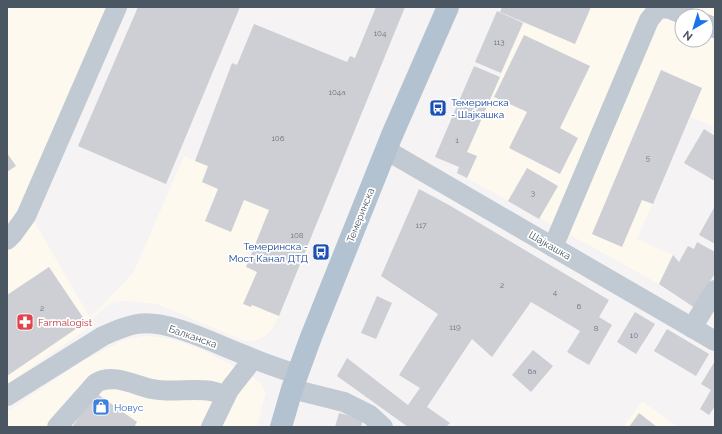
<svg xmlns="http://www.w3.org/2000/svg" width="722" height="434" viewBox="0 0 722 434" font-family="Raleway,sans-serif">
<rect width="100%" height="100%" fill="#f5f3f3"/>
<g fill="#fdf9ef" fill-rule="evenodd">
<polygon points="7,7 107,7 23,202 90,318 134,272 184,156 322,212 279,316 272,329 267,335 258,340 245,341 157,304 126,301 112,302 91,319 94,324 7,384"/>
<path d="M591 7H715V127L690 117 637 239 673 255 659 284 467 178 477 156 467 152 524 22 575 44ZM682 16H706V40H682Z"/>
<polygon points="144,336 166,338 194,346 230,364 254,378 260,383 266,392 257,427 7,427 7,412 84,360 124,340"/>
<polygon points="642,401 678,427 623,427"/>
</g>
<g fill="#cdcfd5">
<polygon points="138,7 240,7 166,184 78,146"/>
<polygon points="376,7 405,7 279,316 252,305 251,307 243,304 257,272 246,267 269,210 244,200 231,232 205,221 218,189 202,182 208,166 195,161 232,63 237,65 254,24 347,62 350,56 355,58"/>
<polygon points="502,7 591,7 575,44 500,12"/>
<polygon points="497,11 523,23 501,73 475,62"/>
<polygon points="524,35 590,66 560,128 578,138 560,174 509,148 527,112 494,97"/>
<polygon points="474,66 500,77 467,152 477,156 467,178 457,173 459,167 435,157"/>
<polygon points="661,70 702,88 653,204 642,200 622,247 592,234"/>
<polygon points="704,129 715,136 715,181 684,163"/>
<polygon points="7,153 16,166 7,172"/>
<polygon points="527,168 558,186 539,219 508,201"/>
<polygon points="419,189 449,205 609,300 599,317 612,325 589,365 567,352 580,331 531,302 492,357 472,339 427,407 450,423 446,427 408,427 337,376 347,358 408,405 420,388 399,375 438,314 381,276"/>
<polygon points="715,206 715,244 699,235"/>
<polygon points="697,242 715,252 715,273 695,308 659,284 673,255 679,262 688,246 694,249"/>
<polygon points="49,267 86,322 7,376 7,295"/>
<polygon points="377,296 392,303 376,339 361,333"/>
<polygon points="635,312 655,324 636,354 617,342"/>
<polygon points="667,329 709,354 696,376 654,351"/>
<polygon points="533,350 553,366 531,392 512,375"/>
<polygon points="715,361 715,406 709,415 700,409 711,390 701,384"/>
<polygon points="96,393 137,422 134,427 72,427"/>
<polygon points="339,413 363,419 361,427 335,427"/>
<polygon points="639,413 657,427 629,427"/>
</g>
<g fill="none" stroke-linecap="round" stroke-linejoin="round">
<g stroke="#c1cad2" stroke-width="20">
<polyline points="706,24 715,28"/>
<polyline points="386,150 715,341"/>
<polyline points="7,240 13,234 26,216 117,7"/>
<polyline points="553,247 649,20 658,9 667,8 687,16"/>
<polyline points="692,328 715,290"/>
<polyline points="292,389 344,402 370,415 383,427"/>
<path d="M7 396 103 336C114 331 125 326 137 324 168 319 213 343 242 354 260 362 278 368 296 374"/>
<path d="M57 427 96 383C113 373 134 385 152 389 171 393 191 388 211 391 216 392 221 394 226 395"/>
<polyline points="211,427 229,390 253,359"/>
</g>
<polyline stroke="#b3c2d1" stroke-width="22" points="281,427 292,389 311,337 392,135 448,7"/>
</g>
<defs>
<g id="bus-square" transform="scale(0.9)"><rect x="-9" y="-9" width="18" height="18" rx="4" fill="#1a4fb4" stroke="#fff"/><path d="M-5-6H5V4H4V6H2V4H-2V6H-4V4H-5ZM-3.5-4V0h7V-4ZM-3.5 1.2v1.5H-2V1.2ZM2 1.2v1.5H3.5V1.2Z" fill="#fff"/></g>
<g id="pharmacy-square" transform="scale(0.9)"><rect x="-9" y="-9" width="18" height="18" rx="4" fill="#e0444e" stroke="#fff"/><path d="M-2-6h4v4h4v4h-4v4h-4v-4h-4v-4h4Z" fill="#fff"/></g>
<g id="shop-square" transform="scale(0.9)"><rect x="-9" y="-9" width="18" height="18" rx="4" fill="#3f7fe0" stroke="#fff"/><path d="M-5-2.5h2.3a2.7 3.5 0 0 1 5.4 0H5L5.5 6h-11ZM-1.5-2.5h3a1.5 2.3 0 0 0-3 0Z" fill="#fff"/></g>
</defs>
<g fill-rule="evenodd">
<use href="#bus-square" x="438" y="108"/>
<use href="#bus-square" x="321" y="252"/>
<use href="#pharmacy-square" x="25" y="322"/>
<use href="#shop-square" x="101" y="407"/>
</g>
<g text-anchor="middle" stroke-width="3.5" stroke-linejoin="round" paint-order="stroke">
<g font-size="8" fill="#6b747e">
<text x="380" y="36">104</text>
<text x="499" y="45">113</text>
<text x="337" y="95">104a</text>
<text x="278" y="141">106</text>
<text x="457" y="143">1</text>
<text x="648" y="161">5</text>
<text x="533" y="196">3</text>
<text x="421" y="228">117</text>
<text x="297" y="238">108</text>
<text x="502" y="288">2</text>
<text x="555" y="295">4</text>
<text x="579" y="309">6</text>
<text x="42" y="311">2</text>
<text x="455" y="330">119</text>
<text x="596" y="331">8</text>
<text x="634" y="338">10</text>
<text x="532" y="374">6a</text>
</g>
<g font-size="10" fill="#164399" stroke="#fff" text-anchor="start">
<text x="451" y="106">Темеринска<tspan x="451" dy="12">- Шајкашка</tspan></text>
<text x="308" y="250" text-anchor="end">Темеринска -<tspan x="308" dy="12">Мост Канал ДТД</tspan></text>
</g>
<g font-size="10" fill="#4a5661" stroke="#fff">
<text transform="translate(360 215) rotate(-68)" y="4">Темеринска</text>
<text transform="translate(550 245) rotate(30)" y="4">Шајкашка</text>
<text transform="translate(193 336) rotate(19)" y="4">Балканска</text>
</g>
<g font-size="10" fill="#be3a42" stroke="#fff" text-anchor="start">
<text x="38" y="326">Farmalogist</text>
</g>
<g font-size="10" fill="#366cbe" stroke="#fff" text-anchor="start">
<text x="114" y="411">Новус</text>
</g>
</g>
<rect width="722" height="434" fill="none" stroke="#4a5661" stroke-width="16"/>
<g transform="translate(694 28) rotate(218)"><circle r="19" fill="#ffffff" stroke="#b7bbc0"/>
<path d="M0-3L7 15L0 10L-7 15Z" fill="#1a73e8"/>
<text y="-6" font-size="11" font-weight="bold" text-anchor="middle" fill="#4a5661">N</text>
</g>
</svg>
